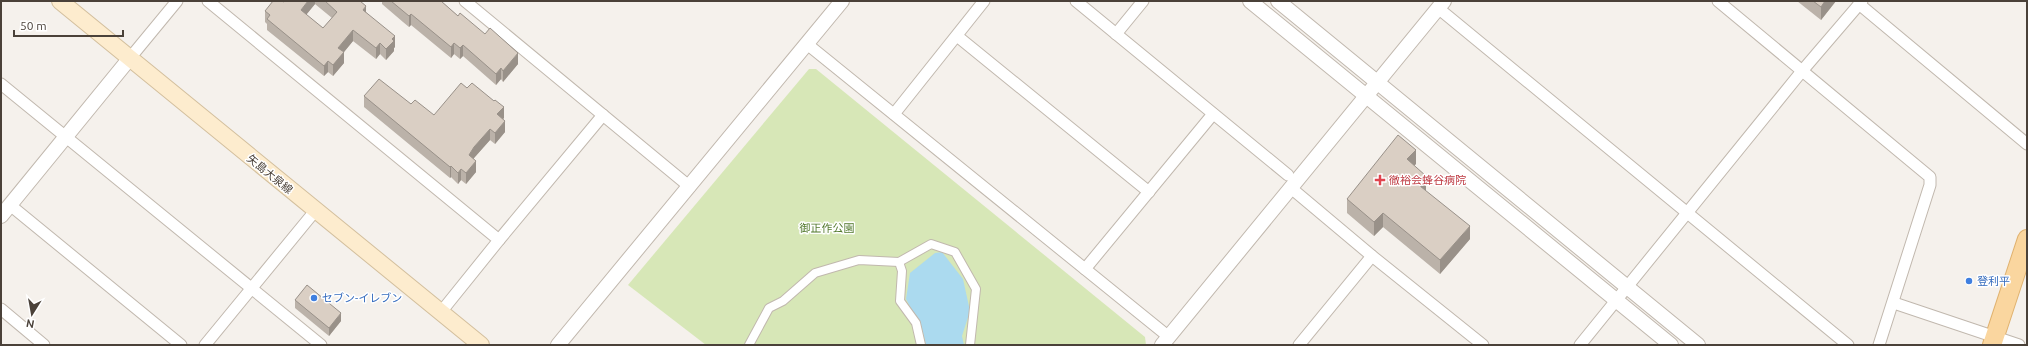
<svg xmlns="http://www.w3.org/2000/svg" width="2028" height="346" viewBox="0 0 2028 346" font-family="Ubuntu,'Noto Sans JP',sans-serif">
<rect width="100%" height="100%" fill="#f5f1ec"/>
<polygon fill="#d7e7b7" points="809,69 816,69 1145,337 1146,345 706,345 628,285"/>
<polygon fill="#abdaef" points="942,252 963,279 970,311 962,336 964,345 926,345 922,329 906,299 910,273 935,253"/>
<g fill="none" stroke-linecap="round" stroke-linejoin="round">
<g stroke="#c1b8ae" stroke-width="10">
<g id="pedestrian">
<polyline points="899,262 902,271 900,301 916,323 921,345"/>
<polyline points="749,345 769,308 783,301 815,273 859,260 899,262 931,244 955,252 976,289 970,345"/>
</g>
</g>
<g stroke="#c1b8ae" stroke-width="13">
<g id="minor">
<polyline points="208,1 499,240 441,312"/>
<polyline points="465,1 690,187"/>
<polyline points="1076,1 1288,175"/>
<polyline points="1718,1 1930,177 1930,185 1879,345"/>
<polyline points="1859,4 2027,144"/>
<polyline points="1438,8 1848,345"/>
<polyline points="1116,34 1143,1"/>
<polyline points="957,36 1149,192"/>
<polyline points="807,44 1169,337"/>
<polyline points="130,58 177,1"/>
<polyline points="1,84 321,345"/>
<polyline points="894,114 984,1"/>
<polyline points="1291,188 1372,256 1483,345"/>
<polyline points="10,205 181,345"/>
<polyline points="499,240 603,115"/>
<polyline points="1085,269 1213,114"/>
<polyline points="1894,303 2019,345"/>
<polyline points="1,309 44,345"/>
<polyline points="205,345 315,211"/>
<polyline points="1299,345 1372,256"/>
<polyline points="1580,345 1802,71 1862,1"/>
</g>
</g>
<g stroke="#c1b8ae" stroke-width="16">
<g id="tertiary">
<polyline points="1250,1 1671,345"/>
<polyline points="1278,1 1698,345"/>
<polyline points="1,216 130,58"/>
<polyline points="558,345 842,1"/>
<polyline points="1162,345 1444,1"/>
</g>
</g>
<g stroke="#d3bf9d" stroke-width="18">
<polyline id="secondary" points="60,1 481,345"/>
</g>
<g stroke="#e0b26f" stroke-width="20">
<polyline id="primary" points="1992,345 2027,239"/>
</g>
<use href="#pedestrian" stroke="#fff" stroke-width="8"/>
<use href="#minor" stroke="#fff" stroke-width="11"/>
<use href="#tertiary" stroke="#fff" stroke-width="14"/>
<use href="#secondary" stroke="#fdecce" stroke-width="16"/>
<use href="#primary" stroke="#fad69f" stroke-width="18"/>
</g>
<g fill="#bbb2a9" fill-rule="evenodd">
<path d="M285 1H360L366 12 395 47 394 48V51L386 60 380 54 376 59 353 41 344 52V63L333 76 328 72 324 76 267 30V24L265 22V11L284 2ZM315 4 332 18 323 28 306 15Z"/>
<polygon points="382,1 441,1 458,16 518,64 503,82 501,79 496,85 463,56 460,59 454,54 451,58 411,25 409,27 403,22 382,4"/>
<polygon points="1797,1 1836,1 1821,20"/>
<polygon points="364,96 411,104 434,115 504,118 503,119 505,132 495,144 490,140 474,158 474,159 476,172 466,184 461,180 458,184 451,177 450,178 364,107"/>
<polygon points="1416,164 1414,166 1426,190 1425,190 1470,239 1440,274 1383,227 1374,236 1347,213 1347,199"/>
<polygon points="295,300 341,321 329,336 295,308"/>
</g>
<g fill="#999189">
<polygon points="308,1 315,1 315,4 301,21 301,10"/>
<polygon points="1825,1 1836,1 1821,20 1821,7"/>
<polygon points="366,6 366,17 363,10"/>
<polygon points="411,14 411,25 409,27 409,16"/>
<polygon points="353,30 353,41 344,52 344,63 333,76 333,65 338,48"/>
<polygon points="395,36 395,47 394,48 394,51 386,60 386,49 392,39"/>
<polygon points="380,43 380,54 376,59 376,48"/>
<polygon points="454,43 454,54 451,58 451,47"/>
<polygon points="463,45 463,56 460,59 460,48"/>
<polygon points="518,53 518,64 503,82 503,71"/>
<polygon points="328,61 328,72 324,76 324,66"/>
<polygon points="501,68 501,79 496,85 496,74"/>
<polygon points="504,107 504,118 497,125 497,114"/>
<polygon points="505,121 505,132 495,144 495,133"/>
<polygon points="490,129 490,140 474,158 469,166 469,155 474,147"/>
<polygon points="1416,150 1416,164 1407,173 1407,159"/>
<polygon points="476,161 476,172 466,184 466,173"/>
<polygon points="451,166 451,177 450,178 450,167"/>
<polygon points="461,169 461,180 458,184 458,173"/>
<polygon points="1426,176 1426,190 1420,200 1420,186"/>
<polygon points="1383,213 1383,227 1374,236 1374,222"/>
<polygon points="1470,226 1470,239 1440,274 1440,260"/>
<polygon points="341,313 341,321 329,336 329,328"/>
</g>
<g fill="#dacfc4" stroke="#999189">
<polygon points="273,1 282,1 284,2 285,1 308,1 301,10 323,28 337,12 325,1 360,1 366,6 363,10 395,36 392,39 394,41 386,49 380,43 376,48 353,30 338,48 344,52 333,65 328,61 324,66 267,19 270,15 265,11"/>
<polygon points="391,1 441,1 458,16 460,13 485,34 490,28 518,53 503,71 501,68 496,74 463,45 460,48 454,43 451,47 411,14 409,16"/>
<polygon points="1813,1 1825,1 1821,7"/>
<polygon points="379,79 411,104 415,100 434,115 461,83 467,88 472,83 494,101 495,100 504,107 497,114 505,121 495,133 490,129 474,147 469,155 476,161 466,173 461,169 458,173 451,166 450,167 364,96"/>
<polygon points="1398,135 1416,150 1407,159 1426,176 1420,186 1470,226 1440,260 1383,213 1374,222 1347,199"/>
<polygon points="307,285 341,313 329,328 295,300"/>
</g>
<path fill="#e0444e" stroke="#fff" stroke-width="1.5" d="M1378 174h4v4h4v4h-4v4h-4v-4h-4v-4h4z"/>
<g fill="#3f7fe0" stroke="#fff" stroke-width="1.5">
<circle cx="1969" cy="281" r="4"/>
<circle cx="314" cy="298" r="4"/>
</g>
<g text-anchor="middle" stroke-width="3" stroke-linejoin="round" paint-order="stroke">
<g font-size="11" fill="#4a4139" stroke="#fff">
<text transform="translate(270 174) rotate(39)" y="4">矢島大泉線</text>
</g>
<g font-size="11" fill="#be3a42" stroke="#fff" text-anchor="start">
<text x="1389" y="184">徹裕会蜂谷病院</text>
</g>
<g font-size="11" fill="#537a2e" stroke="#fff">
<text x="827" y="232">御正作公園</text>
</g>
<g font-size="11" fill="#366cbe" stroke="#fff" text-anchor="start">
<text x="1977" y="285">登利平</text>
<text x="322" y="302">セブン-イレブン</text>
</g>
</g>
<rect width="2028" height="346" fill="none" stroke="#4a4139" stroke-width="4"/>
<g transform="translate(32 314) rotate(191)" stroke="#ffffff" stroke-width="3" paint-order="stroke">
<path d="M0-3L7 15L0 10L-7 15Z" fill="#4a4139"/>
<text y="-6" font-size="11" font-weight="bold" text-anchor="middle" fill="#4a4139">N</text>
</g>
<path d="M14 30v6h109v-6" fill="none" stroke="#4a4139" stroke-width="2"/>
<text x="20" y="30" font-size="12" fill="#4a4139" stroke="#ffffff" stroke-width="3" paint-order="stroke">50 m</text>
</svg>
